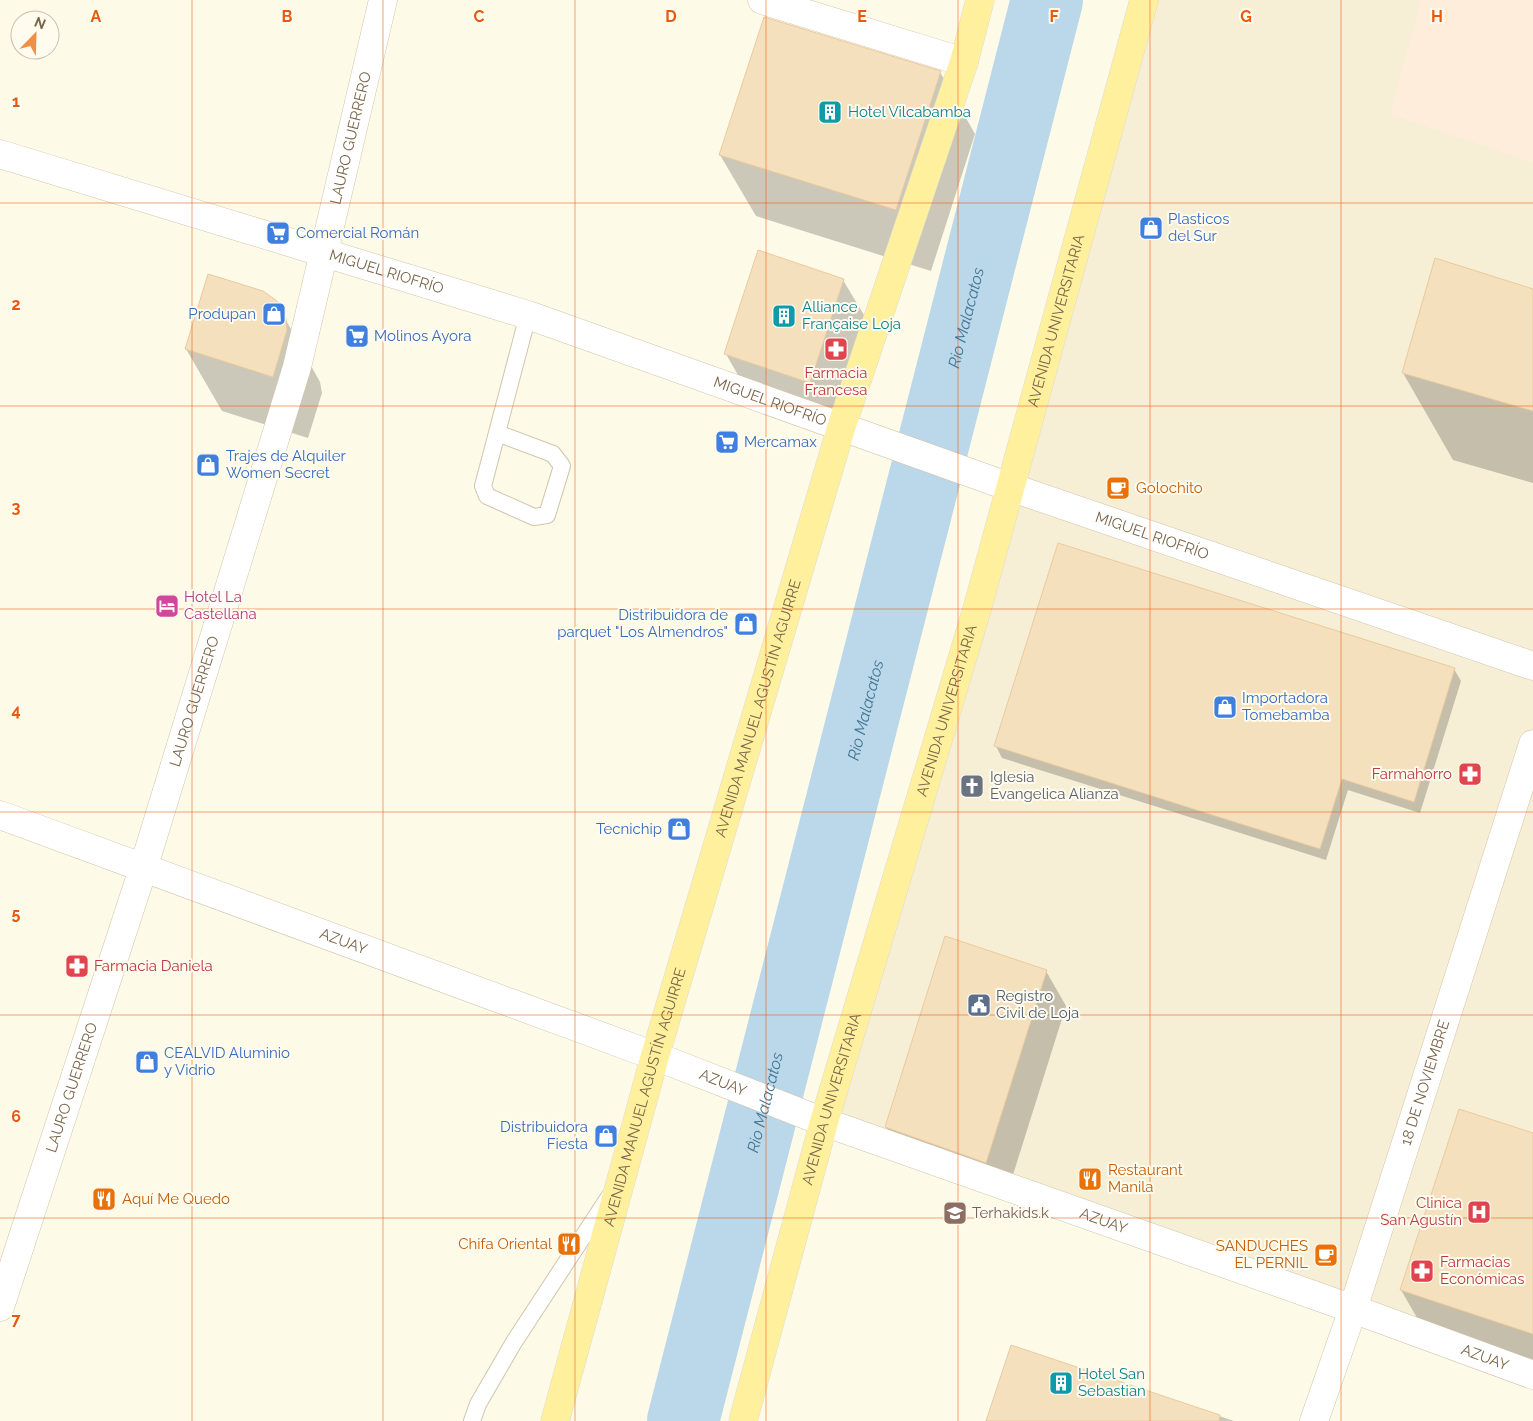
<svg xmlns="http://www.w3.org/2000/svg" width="1533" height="1421" viewBox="0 0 1533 1421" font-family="Raleway,sans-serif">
<rect width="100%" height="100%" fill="#fefae8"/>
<polygon fill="#f6eed5" points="1144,0 1533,0 1533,1375 824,1122"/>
<polygon fill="#feeddb" points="1421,0 1533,0 1533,163 1390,114"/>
<g fill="#0003">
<polygon points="940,72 975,134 931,271 756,216 720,155"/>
<polygon points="843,280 870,325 836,427 752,400 726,354"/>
<polygon points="1533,291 1533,483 1453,460 1403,373"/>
<polygon points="276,302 320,382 322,393 308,438 222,411 186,349"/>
<polygon points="1454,669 1461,681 1420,813 1348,790 1326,860 1002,758 996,746"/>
<polygon points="1046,971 1066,1006 1006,1197 906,1162 886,1127"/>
<polygon points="1533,1134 1533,1370 1427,1335 1401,1290"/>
<polygon points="1012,1346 1234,1421 987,1421"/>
</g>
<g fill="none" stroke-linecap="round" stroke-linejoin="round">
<path stroke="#bad8e9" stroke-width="72" id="s1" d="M683 1421 1047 0"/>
</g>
<g fill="#f5e0bd" stroke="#e9ca9d">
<polygon points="764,17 941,71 896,210 719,155"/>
<polygon points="758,250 844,279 810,383 724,354"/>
<polygon points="1435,258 1533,289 1533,411 1402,373"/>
<polygon points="208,274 263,291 277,301 286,319 287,330 273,377 185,349"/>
<polygon points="1058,543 1455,668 1414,802 1342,779 1320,849 994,746"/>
<polygon points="945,936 1047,970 986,1163 885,1127"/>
<polygon points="1459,1109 1533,1133 1533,1334 1400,1290"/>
<polygon points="1011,1345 1220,1415 1219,1421 986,1421"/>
</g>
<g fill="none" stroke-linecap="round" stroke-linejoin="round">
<g stroke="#d1c4ac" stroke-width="18">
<g id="lane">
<polyline points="497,433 553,454 562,466 547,515 534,517 487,496 483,486 528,315"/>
<polyline points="472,1421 478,1404 514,1342 609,1197"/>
</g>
</g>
<g stroke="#d1c4ac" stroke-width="29">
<g id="street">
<polyline points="762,0 964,62"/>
<path id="s2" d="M0 154 528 315 1010 487 1533 666"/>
<path id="s3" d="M0 815 655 1056 824 1122 1353 1309 1533 1375"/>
<path id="s4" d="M0 1307 143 869 297 367 383 0"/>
</g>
</g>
<g stroke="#d4c6a9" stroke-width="29">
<g id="secondary">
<path id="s5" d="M1314 1421 1353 1309 1533 744"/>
</g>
</g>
<g stroke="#dfdad3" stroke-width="29">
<g id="primary">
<path id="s6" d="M555 1421 655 1056 842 425 964 62 980 0"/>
<path id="s7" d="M743 1421 824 1122 977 609 1144 0"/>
</g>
</g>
<use href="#lane" stroke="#fff" stroke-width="16"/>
<use href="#street" stroke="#fff" stroke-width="28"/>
<use href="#secondary" stroke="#fff" stroke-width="28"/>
<use href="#primary" stroke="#fff09d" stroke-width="28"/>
</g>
<path fill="none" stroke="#e8590c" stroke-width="1" stroke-opacity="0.55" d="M192 0V1421M383 0V1421M575 0V1421M766 0V1421M958 0V1421M1150 0V1421M1341 0V1421M0 203H1533M0 406H1533M0 609H1533M0 812H1533M0 1015H1533M0 1218H1533"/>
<defs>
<g id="building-square" transform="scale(1.25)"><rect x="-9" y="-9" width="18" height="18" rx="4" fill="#0f9aa8" stroke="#fffcef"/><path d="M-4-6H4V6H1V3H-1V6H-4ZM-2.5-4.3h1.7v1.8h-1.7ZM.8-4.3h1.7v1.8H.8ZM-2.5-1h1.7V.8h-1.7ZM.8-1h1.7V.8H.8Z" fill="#fff"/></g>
<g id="shop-square" transform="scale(1.25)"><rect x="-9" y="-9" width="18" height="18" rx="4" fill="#3f7fe0" stroke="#fffcef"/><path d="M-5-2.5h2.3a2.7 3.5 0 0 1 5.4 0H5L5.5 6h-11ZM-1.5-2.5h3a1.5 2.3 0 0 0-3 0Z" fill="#fff"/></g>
<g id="supermarket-square" transform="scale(1.25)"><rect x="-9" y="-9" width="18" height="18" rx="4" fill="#3f7fe0" stroke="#fffcef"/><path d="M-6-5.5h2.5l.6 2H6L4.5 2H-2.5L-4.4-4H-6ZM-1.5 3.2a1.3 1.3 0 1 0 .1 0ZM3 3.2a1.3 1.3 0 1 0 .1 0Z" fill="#fff"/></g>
<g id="pharmacy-square" transform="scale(1.25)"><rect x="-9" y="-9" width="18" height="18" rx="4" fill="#e0444e" stroke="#fffcef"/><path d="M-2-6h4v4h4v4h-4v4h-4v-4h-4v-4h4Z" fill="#fff"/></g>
<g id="cafe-square" transform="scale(1.25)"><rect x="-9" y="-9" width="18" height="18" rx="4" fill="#e8710a" stroke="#fffcef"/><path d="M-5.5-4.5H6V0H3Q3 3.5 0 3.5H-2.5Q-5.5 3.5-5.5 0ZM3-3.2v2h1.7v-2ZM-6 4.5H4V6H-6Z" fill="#fff"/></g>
<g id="hotel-square" transform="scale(1.25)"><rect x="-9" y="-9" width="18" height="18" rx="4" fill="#d1479c" stroke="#fffcef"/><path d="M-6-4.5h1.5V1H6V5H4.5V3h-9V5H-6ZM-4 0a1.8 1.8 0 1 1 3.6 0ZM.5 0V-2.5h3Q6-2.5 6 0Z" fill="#fff"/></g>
<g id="church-square" transform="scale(1.25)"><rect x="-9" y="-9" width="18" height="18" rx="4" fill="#6b7280" stroke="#fffcef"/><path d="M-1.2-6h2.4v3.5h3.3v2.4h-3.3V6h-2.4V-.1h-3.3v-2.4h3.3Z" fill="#fff"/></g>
<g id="civic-square" transform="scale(1.25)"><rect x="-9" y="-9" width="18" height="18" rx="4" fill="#5c6f8a" stroke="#fffcef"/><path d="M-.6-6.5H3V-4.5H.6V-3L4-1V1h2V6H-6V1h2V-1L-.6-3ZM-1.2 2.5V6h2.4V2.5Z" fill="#fff"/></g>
<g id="restaurant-square" transform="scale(1.25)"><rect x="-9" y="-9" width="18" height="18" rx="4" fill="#e8710a" stroke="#fffcef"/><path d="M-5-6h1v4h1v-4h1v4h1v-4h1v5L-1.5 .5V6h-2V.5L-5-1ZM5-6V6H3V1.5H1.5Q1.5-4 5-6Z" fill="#fff"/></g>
<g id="hospital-square" transform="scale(1.25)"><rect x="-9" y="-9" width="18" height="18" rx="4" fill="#e0444e" stroke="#fffcef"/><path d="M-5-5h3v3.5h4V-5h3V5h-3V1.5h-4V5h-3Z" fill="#fff"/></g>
<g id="school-square" transform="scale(1.25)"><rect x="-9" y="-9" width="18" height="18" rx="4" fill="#8d6e63" stroke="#fffcef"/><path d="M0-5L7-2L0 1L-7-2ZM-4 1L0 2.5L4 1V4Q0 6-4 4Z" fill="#fff"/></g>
</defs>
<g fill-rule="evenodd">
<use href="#building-square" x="830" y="112"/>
<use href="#shop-square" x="1151" y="228"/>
<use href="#supermarket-square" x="278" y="233"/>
<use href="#shop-square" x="274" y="314"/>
<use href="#building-square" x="784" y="316"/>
<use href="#supermarket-square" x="357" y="336"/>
<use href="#pharmacy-square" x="836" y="349"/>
<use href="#supermarket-square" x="727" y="442"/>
<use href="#shop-square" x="208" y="465"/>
<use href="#cafe-square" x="1118" y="488"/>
<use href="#hotel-square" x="167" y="606"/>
<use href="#shop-square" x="746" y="624"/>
<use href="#shop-square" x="1225" y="707"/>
<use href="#pharmacy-square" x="1470" y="774"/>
<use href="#church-square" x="972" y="786"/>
<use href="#shop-square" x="679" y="829"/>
<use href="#pharmacy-square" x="77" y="966"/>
<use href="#civic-square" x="979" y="1005"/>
<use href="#shop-square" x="147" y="1062"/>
<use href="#shop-square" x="606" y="1136"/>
<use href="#restaurant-square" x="1090" y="1179"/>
<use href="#restaurant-square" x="104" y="1199"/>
<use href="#hospital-square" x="1479" y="1212"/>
<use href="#school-square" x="955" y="1213"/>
<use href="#restaurant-square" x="569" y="1244"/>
<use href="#cafe-square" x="1326" y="1255"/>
<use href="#pharmacy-square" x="1422" y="1271"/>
<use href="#building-square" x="1061" y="1383"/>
</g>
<g text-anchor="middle" stroke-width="4" stroke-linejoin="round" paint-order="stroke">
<g font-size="15" fill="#0d838f" stroke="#fffcef" text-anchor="start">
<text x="848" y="117">Hotel Vilcabamba</text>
<text x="802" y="312">Alliance<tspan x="802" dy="17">Française Loja</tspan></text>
<text x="1078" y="1379">Hotel San<tspan x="1078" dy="17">Sebastian</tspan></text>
</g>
<g font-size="15" fill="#7a6549" stroke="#fffcef">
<text dy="5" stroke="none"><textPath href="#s4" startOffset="1221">LAURO GUERRERO</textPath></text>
<text dy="5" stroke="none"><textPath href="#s2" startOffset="404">MIGUEL RIOFRÍO</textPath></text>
<text dy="5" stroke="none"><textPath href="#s7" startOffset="1144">AVENIDA UNIVERSITARIA</textPath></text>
<text dy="5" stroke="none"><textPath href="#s2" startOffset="809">MIGUEL RIOFRÍO</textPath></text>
<text dy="5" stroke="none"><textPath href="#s2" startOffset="1214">MIGUEL RIOFRÍO</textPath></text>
<text dy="5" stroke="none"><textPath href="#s4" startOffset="636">LAURO GUERRERO</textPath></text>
<text dy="5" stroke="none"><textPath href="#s6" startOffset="741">AVENIDA MANUEL AGUSTÍN AGUIRRE</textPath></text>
<text dy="5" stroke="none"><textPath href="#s7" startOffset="739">AVENIDA UNIVERSITARIA</textPath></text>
<text dy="5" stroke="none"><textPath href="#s3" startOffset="366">AZUAY</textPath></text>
<text dy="5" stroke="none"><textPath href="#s3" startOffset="771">AZUAY</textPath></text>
<text dy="5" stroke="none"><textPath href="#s5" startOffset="356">18 DE NOVIEMBRE</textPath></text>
<text dy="5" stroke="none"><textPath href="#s4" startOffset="231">LAURO GUERRERO</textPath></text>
<text dy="5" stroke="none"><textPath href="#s6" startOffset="336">AVENIDA MANUEL AGUSTÍN AGUIRRE</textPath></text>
<text dy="5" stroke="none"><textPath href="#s7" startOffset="334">AVENIDA UNIVERSITARIA</textPath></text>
<text dy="5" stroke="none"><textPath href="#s3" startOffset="1176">AZUAY</textPath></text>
<text dy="5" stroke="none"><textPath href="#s3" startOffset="1581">AZUAY</textPath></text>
</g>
<g font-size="15" fill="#366cbe" stroke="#fffcef" text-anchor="start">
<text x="1168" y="224">Plasticos<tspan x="1168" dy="17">del Sur</tspan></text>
<text x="296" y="238">Comercial Román</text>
<text x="256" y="319" text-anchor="end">Produpan</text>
<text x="374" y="341">Molinos Ayora</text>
<text x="744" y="447">Mercamax</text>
<text x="226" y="461">Trajes de Alquiler<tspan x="226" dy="17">Women Secret</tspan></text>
<text x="728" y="620" text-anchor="end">Distribuidora de<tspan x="728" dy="17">parquet "Los Almendros"</tspan></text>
<text x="1242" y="703">Importadora<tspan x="1242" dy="17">Tomebamba</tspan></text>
<text x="662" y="834" text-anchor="end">Tecnichip</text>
<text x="164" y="1058">CEALVID Aluminio<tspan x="164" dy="17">y Vidrio</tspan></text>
<text x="588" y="1132" text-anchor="end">Distribuidora<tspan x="588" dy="17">Fiesta</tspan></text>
</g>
<g font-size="15" fill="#be3a42" stroke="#fffcef" text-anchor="end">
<text x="836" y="378" text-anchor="middle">Farmacia<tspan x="836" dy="17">Francesa</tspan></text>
<text x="1452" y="779">Farmahorro</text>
<text x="94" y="971" text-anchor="start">Farmacia Daniela</text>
<text x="1462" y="1208">Clinica<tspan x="1462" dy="17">San Agustín</tspan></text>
<text x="1440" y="1267" text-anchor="start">Farmacias<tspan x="1440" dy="17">Económicas</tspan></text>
</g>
<g font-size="15" fill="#c56008" stroke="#fffcef" text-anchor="start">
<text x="1136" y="493">Golochito</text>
<text x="1108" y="1175">Restaurant<tspan x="1108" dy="17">Manila</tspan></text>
<text x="122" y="1204">Aquí Me Quedo</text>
<text x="552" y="1249" text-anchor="end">Chifa Oriental</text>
<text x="1308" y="1251" text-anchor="end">SANDUCHES<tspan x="1308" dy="17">EL PERNIL</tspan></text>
</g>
<g font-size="15" fill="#b23c85" stroke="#fffcef" text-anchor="start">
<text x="184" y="602">Hotel La<tspan x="184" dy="17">Castellana</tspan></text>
</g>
<g font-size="15" fill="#5b616d" stroke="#fffcef" text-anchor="start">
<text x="990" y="782">Iglesia<tspan x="990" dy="17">Evangelica Alianza</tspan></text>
</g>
<g font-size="15" fill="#4e5e75" stroke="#fffcef" text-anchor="start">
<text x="996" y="1001">Registro<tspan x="996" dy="17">Civil de Loja</tspan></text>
</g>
<g font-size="15" fill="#785e54" stroke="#fffcef" text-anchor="start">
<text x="972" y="1218">Terhakids.k</text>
</g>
<g font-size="16" font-style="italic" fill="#447695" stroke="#fffcef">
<text dy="6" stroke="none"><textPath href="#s1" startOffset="1139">Rio Malacatos</textPath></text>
<text dy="6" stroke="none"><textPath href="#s1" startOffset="734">Rio Malacatos</textPath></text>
<text dy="6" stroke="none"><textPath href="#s1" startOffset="329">Rio Malacatos</textPath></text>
</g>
</g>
<g font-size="16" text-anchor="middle" font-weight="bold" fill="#e8590c" stroke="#fffcef" stroke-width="4" stroke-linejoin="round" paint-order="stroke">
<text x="96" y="22">A</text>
<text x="287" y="22">B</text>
<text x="479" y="22">C</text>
<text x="671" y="22">D</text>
<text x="862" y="22">E</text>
<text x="1054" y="22">F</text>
<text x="1246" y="22">G</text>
<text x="1437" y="22">H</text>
<text x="16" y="107">1</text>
<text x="16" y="310">2</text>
<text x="16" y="513">3</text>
<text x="16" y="716">4</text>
<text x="16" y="919">5</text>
<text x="16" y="1122">6</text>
<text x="16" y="1325">7</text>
</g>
<g transform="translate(35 35) rotate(23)"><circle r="24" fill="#fffcef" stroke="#cac0ad"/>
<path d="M0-4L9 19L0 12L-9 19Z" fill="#ee9146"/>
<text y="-8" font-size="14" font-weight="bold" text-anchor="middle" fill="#7a6549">N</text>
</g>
</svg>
